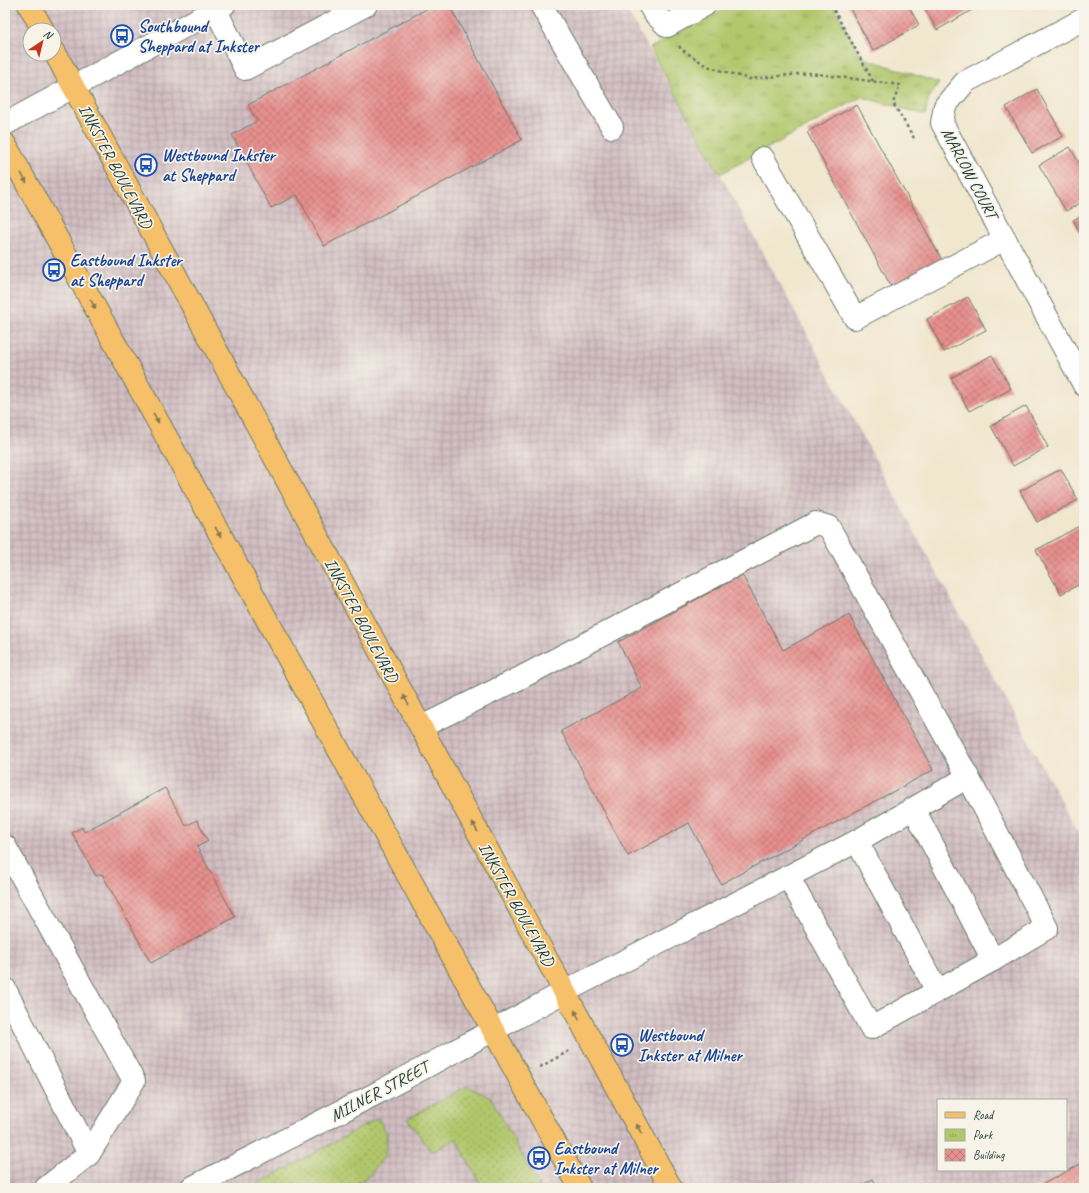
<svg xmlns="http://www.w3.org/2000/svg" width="1089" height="1193" viewBox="0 0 1089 1193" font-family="Caveat,sans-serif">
<defs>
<pattern id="industrial-grid" width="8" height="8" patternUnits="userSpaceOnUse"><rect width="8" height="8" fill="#d2bec3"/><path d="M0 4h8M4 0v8" fill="none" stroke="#aa9c9f"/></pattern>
<pattern id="grass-dots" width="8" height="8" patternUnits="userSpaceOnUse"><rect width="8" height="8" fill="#b1c76c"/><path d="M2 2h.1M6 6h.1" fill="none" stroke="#8fa35a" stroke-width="1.8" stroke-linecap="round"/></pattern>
<pattern id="park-tufts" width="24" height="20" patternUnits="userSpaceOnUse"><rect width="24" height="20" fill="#b1c76c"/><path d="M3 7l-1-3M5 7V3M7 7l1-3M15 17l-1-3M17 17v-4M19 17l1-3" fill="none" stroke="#8fa35a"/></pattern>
<pattern id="building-cross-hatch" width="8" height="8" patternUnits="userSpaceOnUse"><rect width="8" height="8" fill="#e7908f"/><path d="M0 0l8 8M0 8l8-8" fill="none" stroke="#bb7776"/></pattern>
</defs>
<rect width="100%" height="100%" fill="#f7f3e8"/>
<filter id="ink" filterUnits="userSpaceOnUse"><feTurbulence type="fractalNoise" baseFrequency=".025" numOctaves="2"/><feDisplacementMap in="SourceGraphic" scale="8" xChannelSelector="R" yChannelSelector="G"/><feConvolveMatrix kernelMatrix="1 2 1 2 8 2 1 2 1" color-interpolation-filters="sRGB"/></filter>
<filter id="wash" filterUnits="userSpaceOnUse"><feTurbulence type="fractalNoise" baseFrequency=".012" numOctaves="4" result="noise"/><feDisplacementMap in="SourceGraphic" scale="16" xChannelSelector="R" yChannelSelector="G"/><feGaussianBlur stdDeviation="0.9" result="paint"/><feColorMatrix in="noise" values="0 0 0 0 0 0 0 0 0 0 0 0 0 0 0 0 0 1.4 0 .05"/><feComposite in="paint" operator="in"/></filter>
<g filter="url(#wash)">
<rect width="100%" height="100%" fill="#f1e7cf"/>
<path fill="url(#industrial-grid)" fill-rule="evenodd" d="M5 5H624L720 174 1084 843V1188H5ZM30 30H54V54H30ZM938 1100H1066V1170H938Z"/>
<g fill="url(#grass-dots)" stroke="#688250">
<polygon points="467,1086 491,1098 540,1188 483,1188 456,1139 432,1152 407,1119"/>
<polygon points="378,1118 387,1134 385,1156 368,1177 348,1188 251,1188"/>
</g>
<polygon fill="url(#park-tufts)" stroke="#688250" points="731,5 833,5 861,57 939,83 929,98 925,115 862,97 720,174 650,48"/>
<g id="blocks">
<g fill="url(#building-cross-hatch)">
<polygon points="434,5 449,5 522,140 324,246 297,195 271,208 232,135 257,121 248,105"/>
<polygon points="848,5 908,5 919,25 873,51"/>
<polygon points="923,5 981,5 937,30"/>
<polygon points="1037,89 1063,136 1032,153 1006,107"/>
<polygon points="857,105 942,260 892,288 807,132"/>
<polygon points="1070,147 1084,172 1084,201 1066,211 1039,165"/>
<polygon points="1084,214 1084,240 1073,220"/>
<polygon points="968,297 986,330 944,352 927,319"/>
<polygon points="992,355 1011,389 969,411 951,378"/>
<polygon points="1026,406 1048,447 1013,466 991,426"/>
<polygon points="1061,469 1078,500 1037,522 1020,491"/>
<polygon points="1083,524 1084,582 1061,594 1036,550"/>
<polygon points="742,575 783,650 849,615 933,770 721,884 689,823 628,856 561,731 642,688 618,642"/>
<polygon points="165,788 186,826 197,820 208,841 197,847 235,917 151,963 102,874 96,876 72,833 82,827 84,832"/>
<polygon points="1084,1162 1084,1188 1036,1188"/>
<polygon points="873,1179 878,1188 857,1188"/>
</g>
</g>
</g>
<g filter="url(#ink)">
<use href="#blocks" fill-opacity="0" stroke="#68786a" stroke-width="1"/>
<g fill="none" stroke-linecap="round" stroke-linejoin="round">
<g stroke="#68786a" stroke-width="24">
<g id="minor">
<polyline points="541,5 612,127"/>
<polyline points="649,5 654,13 667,26 705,5"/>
<polyline points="216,10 245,69 366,5"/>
<polyline points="1084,19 965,82 945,106 942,123 1084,385"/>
<polyline points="5,124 224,5"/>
<polyline points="763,158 855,318 1005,239"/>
<polyline points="421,727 522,677 816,523 829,527 968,777"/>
<polyline points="914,809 993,960"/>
<polyline points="857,841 937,991"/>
<polyline points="5,846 134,1081 89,1154 46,1188"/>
<polyline points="5,989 89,1154"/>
<polyline points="191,1188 379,1092 564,992 857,841 968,777 1047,928 993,960 871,1028 788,876"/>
</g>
</g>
<g stroke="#68786a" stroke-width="24">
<g id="major">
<polyline points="29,5 43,30"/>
<polyline points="54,51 671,1188"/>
<polyline points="5,144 580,1188"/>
</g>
</g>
<g stroke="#68786a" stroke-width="2.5" stroke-dasharray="3 3" stroke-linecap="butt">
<polyline points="831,5 873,81"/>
<polyline points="679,46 681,49 707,66 749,79 810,73 900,85 893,103 914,138"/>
<polyline points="540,1067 569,1051"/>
</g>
<use href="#minor" stroke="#fff" stroke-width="22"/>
<use href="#major" stroke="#f6c06b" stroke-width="22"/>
</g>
<defs><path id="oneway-solid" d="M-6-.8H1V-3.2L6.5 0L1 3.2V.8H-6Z"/></defs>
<g fill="#80784d">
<use href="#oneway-solid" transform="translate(24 178) rotate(61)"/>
<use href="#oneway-solid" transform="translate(93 304) rotate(61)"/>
<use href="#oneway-solid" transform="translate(156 418) rotate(61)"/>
<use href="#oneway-solid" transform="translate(218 532) rotate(61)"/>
<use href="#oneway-solid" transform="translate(406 700) rotate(-118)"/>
<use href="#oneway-solid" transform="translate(475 827) rotate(-119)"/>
<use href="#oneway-solid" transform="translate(577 1015) rotate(-118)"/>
<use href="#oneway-solid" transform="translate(639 1129) rotate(-118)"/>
</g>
</g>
<defs>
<g id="bus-ring" transform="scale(1.15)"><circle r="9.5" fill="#f7f3e8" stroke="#1a4fb4" stroke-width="1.5"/><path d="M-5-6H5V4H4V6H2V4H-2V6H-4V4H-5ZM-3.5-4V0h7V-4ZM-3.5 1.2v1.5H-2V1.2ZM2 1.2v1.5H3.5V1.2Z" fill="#1a4fb4"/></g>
</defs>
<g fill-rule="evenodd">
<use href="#bus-ring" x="122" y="36"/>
<use href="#bus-ring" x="146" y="165"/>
<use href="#bus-ring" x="54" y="270"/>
<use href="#bus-ring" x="622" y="1045"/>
<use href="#bus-ring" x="539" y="1158"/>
</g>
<g text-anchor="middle" stroke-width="3.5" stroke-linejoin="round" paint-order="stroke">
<g font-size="17" font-weight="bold" fill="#164399" stroke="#f7f3e8" text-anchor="start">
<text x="138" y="32">Southbound<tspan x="138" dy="20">Sheppard at Inkster</tspan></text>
<text x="162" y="161">Westbound Inkster<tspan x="162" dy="20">at Sheppard</tspan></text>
<text x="70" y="266">Eastbound Inkster<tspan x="70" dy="20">at Sheppard</tspan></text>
<text x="638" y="1041">Westbound<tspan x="638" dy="20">Inkster at Milner</tspan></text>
<text x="554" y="1154">Eastbound<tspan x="554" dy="20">Inkster at Milner</tspan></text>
</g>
<g font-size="17" fill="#1f3d34" stroke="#f7f3e8">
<text transform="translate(116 166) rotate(62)" y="6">INKSTER BOULEVARD</text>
<text transform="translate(970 173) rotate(62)" y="6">MARLOW COURT</text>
<text transform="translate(362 620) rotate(62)" y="6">INKSTER BOULEVARD</text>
<text transform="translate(517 904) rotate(61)" y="6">INKSTER BOULEVARD</text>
<text transform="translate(379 1091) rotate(-28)" y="6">MILNER STREET</text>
</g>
</g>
<rect width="1089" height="1193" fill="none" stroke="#f7f3e8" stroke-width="20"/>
<rect x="937" y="1099" width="130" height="72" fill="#f7f3e8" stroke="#a1aaa0"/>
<rect x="945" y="1112" width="20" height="6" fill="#f6c06b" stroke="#a1aaa0"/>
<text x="973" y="1119" font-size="12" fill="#1f3d34">Road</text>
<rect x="945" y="1129" width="20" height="12" fill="url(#park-tufts)" stroke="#a1aaa0"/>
<text x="973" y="1139" font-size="12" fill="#1f3d34">Park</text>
<rect x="945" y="1149" width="20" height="12" fill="url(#building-cross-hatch)" stroke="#a1aaa0"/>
<text x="973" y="1159" font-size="12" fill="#1f3d34">Building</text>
<g transform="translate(42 42) rotate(35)"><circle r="19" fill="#f7f3e8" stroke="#a1aaa0"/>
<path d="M0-3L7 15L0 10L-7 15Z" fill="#c8321e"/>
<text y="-6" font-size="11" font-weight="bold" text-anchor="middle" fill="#1f3d34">N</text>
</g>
</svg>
